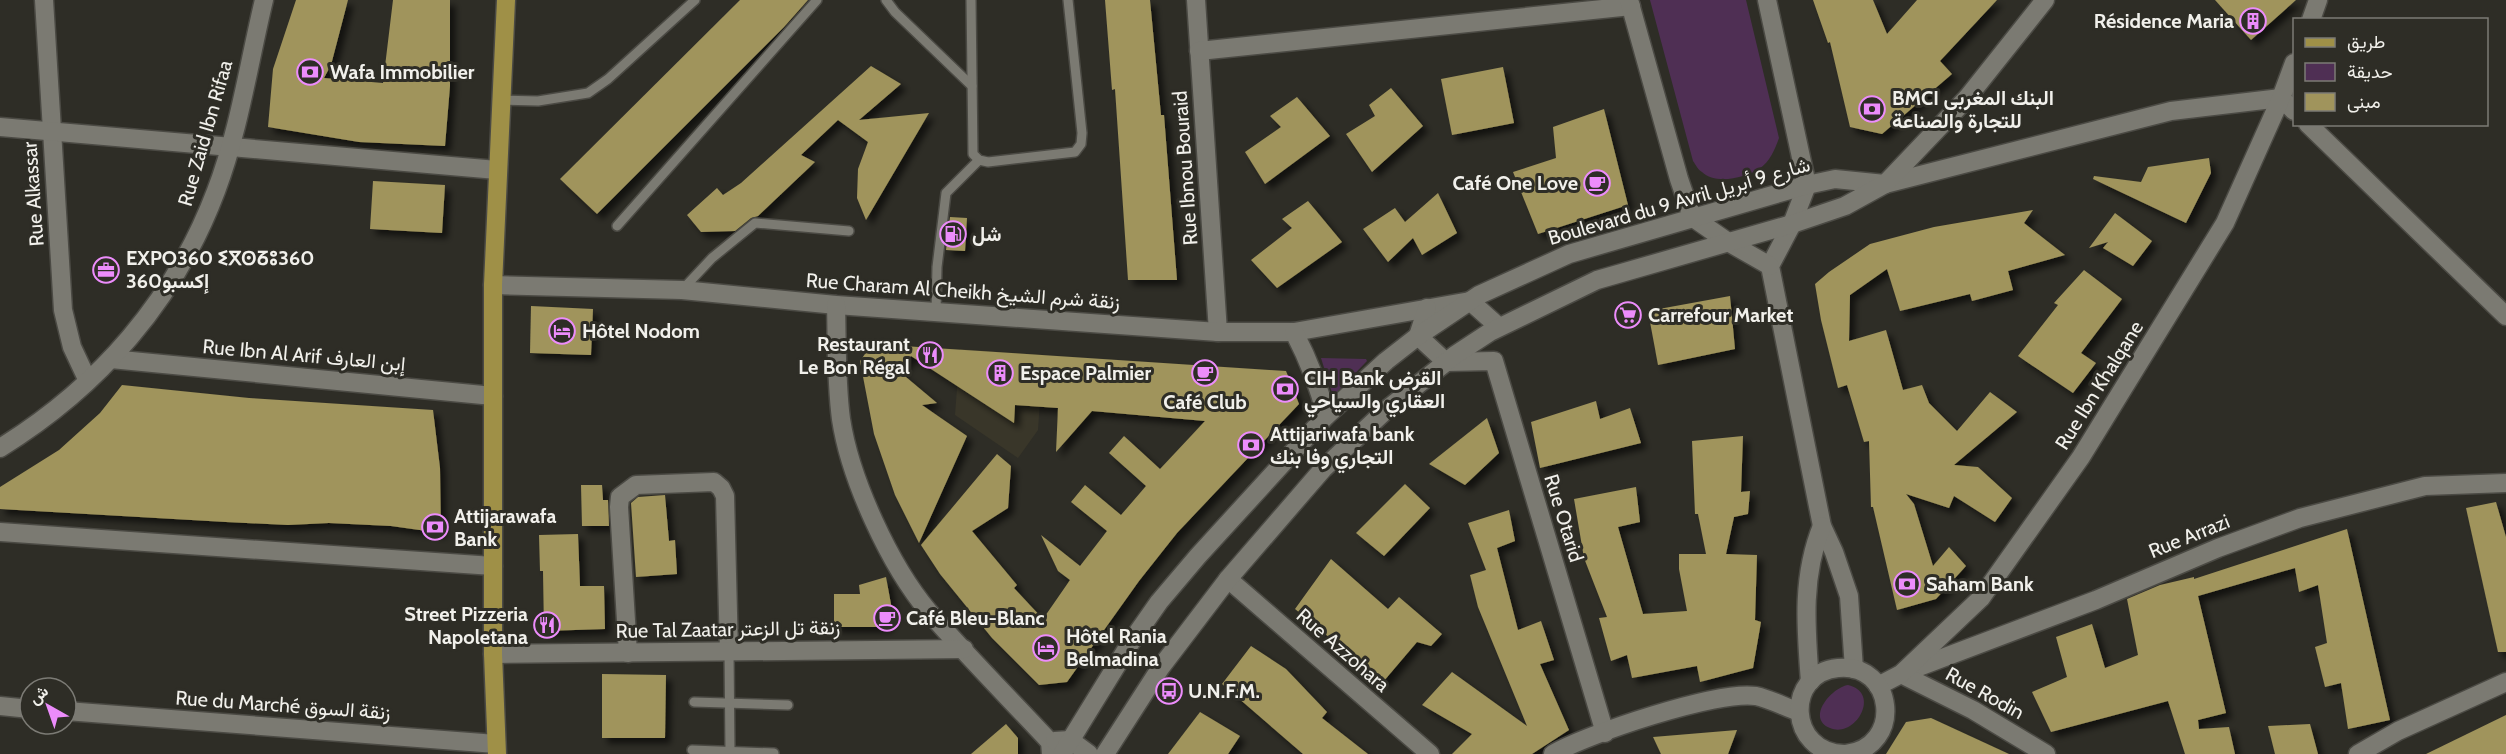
<svg xmlns="http://www.w3.org/2000/svg" width="2506" height="754" viewBox="0 0 2506 754" font-family="Cabin,Vazirmatn,'Noto Sans Tifinagh',sans-serif">
<defs>
<filter id="shadow"><feDropShadow dx="5.5" dy="5.5" stdDeviation="3" flood-color="#0009"/></filter>
</defs>
<rect width="100%" height="100%" fill="#2e2d26"/>
<polygon fill="#393629" points="960,349 1043,355 1038,430 1018,458 955,415"/>
<g fill="#4f2f54">
<path d="M1650 0H1746L1779 138C1775 149 1770 162 1759 169 1745 178 1715 185 1702 172 1698 170 1696 165 1693 161Z"/>
<polygon points="1321,358 1366,359 1367,361 1333,396"/>
<path d="M1848 685C1882 693 1855 739 1830 728 1806 718 1831 688 1848 685Z"/>
</g>
<g fill="#a0945c" filter="url(#shadow)">
<polygon points="296,0 348,0 331,65 324,78 383,83 393,0 450,0 450,86 445,146 359,142 268,127 273,69"/>
<polygon points="740,0 808,0 784,27 597,214 560,179"/>
<polygon points="1105,0 1150,0 1161,115 1164,115 1177,280 1128,280 1115,89 1112,90"/>
<polygon points="1813,0 1873,0 1887,34 1917,0 1997,0 1940,61 1952,74 1882,134 1850,127 1830,42 1828,43"/>
<polygon points="2215,0 2296,0 2251,40"/>
<polygon points="871,66 901,84 859,120 929,113 866,220 857,198 858,169 868,142 838,120 801,155 815,162 758,216 751,218 735,231 701,232 687,215 717,188 723,195 741,183"/>
<polygon points="1503,67 1514,123 1452,135 1441,79"/>
<polygon points="1391,88 1423,126 1372,172 1346,134 1375,116 1369,105"/>
<polygon points="1297,97 1330,136 1265,184 1245,152 1281,127 1270,116"/>
<polygon points="1604,109 1628,205 1538,234 1513,172 1556,158 1553,127"/>
<polygon points="2209,158 2211,173 2186,223 2093,179 2094,176 2141,182 2148,167"/>
<polygon points="373,181 445,185 442,233 370,229"/>
<polygon points="1438,193 1457,233 1422,255 1413,238 1388,262 1363,229 1395,208 1405,222"/>
<polygon points="1308,201 1342,242 1277,288 1251,260 1292,228 1282,219"/>
<polygon points="2033,210 2024,223 2065,255 2008,271 2013,290 1972,301 1970,294 1900,311 1887,269 1850,295 1849,341 1886,330 1903,390 1922,385 1929,403 1957,431 1990,392 2017,412 1954,465 1978,467 2012,498 1995,522 1954,496 1949,508 1906,494 1914,504 1933,566 1949,547 1966,566 1936,599 1897,610 1873,507 1871,507 1869,441 1864,442 1847,385 1838,388 1821,320 1815,284 1829,272 1870,244 1934,227"/>
<polygon points="2115,213 2152,241 2133,266 2103,248 2108,242 2089,248"/>
<polygon points="950,217 967,218 965,251 946,250"/>
<polygon points="2084,270 2122,299 2081,353 2096,363 2073,393 2018,356 2058,305 2054,303"/>
<polygon points="1730,296 1735,349 1658,365 1648,311"/>
<polygon points="531,306 593,309 591,355 530,353"/>
<polygon points="872,344 1286,371 1299,404 1177,533 1139,581 1067,682 1039,685 992,638 940,574 921,545 997,454 1011,466 1008,508 972,531 1017,585 1014,588 1043,619 1070,580 1058,571 1041,535 1080,566 1107,531 1071,502 1085,485 1121,515 1146,486 1109,453 1124,436 1160,469 1205,421 1092,411 1056,452 1058,408 1015,405 1014,423 911,356 900,372 937,403 922,405 967,436 919,543 895,495 874,434 860,361"/>
<polygon points="122,385 249,398 433,410 440,468 441,533 391,526 329,523 288,525 226,522 0,509 0,487 59,450 100,413"/>
<polygon points="1596,401 1600,419 1630,408 1641,443 1540,468 1531,422"/>
<polygon points="1487,418 1499,453 1465,485 1429,464"/>
<polygon points="1743,436 1741,492 1750,491 1748,514 1734,517 1726,554 1757,555 1755,620 1761,622 1753,668 1700,682 1697,666 1632,678 1627,655 1611,661 1599,618 1607,617 1584,558 1574,499 1636,487 1640,522 1618,527 1643,614 1687,611 1679,569 1679,554 1706,554 1698,514 1695,514 1692,441"/>
<polygon points="1405,484 1430,508 1384,556 1356,533"/>
<polygon points="581,485 602,485 603,500 608,500 609,526 582,526"/>
<polygon points="665,495 669,541 675,540 677,574 636,577 631,503 638,497"/>
<polygon points="2496,502 2506,537 2506,652 2498,652 2466,508"/>
<polygon points="1509,510 1515,541 1497,548 1518,630 1541,621 1554,660 1540,664 1569,730 1532,754 1452,754 1472,734 1422,705 1452,672 1527,726 1478,607 1470,575 1486,570 1468,523"/>
<polygon points="2347,529 2390,720 2348,729 2341,683 2325,687 2315,647 2327,643 2318,585 2299,592 2295,568 2198,596 2226,713 2198,720 2199,729 2229,727 2235,754 2185,754 2168,701 2051,732 2032,692 2067,677 2056,637 2092,624 2105,668 2138,655 2127,599 2160,585 2194,577 2194,579"/>
<polygon points="578,534 580,586 604,586 605,629 544,631 543,571 540,571 539,535"/>
<polygon points="1331,559 1388,609 1399,597 1442,634 1431,646 1417,642 1383,682 1295,609"/>
<polygon points="886,577 893,615 886,627 834,627 834,594 860,594 859,585"/>
<polygon points="1251,646 1286,669 1327,712 1322,718 1368,754 1303,754 1222,684"/>
<polygon points="602,674 666,675 665,738 602,738"/>
<polygon points="1200,712 1240,736 1228,754 1168,754"/>
<polygon points="2506,715 2506,754 2426,754"/>
<polygon points="1931,718 2009,754 1886,754 1906,722"/>
<polygon points="1006,724 1018,738 1018,754 971,754"/>
<polygon points="2310,724 2318,754 2275,754 2268,726"/>
<polygon points="1737,730 1728,754 1661,754 1653,737"/>
</g>
<g fill="none" stroke-linecap="round" stroke-linejoin="round">
<g stroke="#4b4a44" stroke-width="12">
<g id="service">
<polyline points="886,0 895,12 972,86"/>
<polyline points="971,0 973,154 979,160 988,162 1075,152 1081,144 1082,133 1068,0"/>
<polyline points="501,100 538,101 588,93 608,79 695,0"/>
<polyline points="617,226 817,0"/>
<polyline points="682,290 712,258 755,223 849,231"/>
<polyline points="936,312 937,267 946,193 979,160"/>
<polyline points="729,652 730,751"/>
<polyline points="694,702 788,705"/>
<polyline points="692,750 774,753"/>
</g>
</g>
<g stroke="#4b4a44" stroke-width="21">
<g id="minor">
<polyline points="44,0 63,310 72,347 87,379"/>
<polyline points="1196,0 1218,332"/>
<polyline points="2311,20 2318,0"/>
<polyline points="1199,51 1631,6"/>
<polyline points="2308,124 2506,316"/>
<polyline points="0,127 497,170"/>
<polyline points="1885,184 2171,111 2281,98 2294,111"/>
<polyline points="1792,224 1770,266 1822,526 1834,552 1849,596 1854,669"/>
<polyline points="1728,242 1770,266"/>
<polyline points="493,285 682,290 836,305 1218,332 1294,332 1470,301 1499,327"/>
<path d="M836 305C837 343 836 381 841 419 850 479 890 566 929 612 968 657 1010 699 1050 742L1051 754"/>
<polyline points="1427,308 1418,336 1446,362 1494,361 1605,733"/>
<polyline points="111,359 493,396"/>
<path d="M0 448C99 387 175 300 216 191 239 131 249 62 264 0"/>
<polyline points="0,532 493,566"/>
<polyline points="1228,579 1430,754"/>
<polyline points="628,653 619,507 620,497 636,485 714,482 721,488 725,496 729,652"/>
<polyline points="493,654 964,649"/>
<polyline points="1908,671 2096,600 2218,548 2300,518 2425,486 2506,483"/>
<polyline points="1901,674 1973,710 2046,754"/>
<path d="M1810 682C1806 629 1801 577 1822 526"/>
<polyline points="1878,686 1901,674 1981,598 2081,457 2225,223 2281,98 2294,63"/>
<polyline points="0,706 30,709"/>
<polyline points="66,711 496,744"/>
<polyline points="1055,741 1070,740 1089,754"/>
<path d="M1553 754C1587 734 1718 690 1756 696 1770 699 1785 707 1799 712"/>
<path d="M1844 754C1788 753 1784 673 1838 668 1895 662 1904 747 1846 754"/>
<polyline points="2358,754 2398,731 2506,682"/>
</g>
</g>
<g stroke="#4b4a44" stroke-width="21">
<g id="tertiary">
<polyline points="1629,0 1679,179 1692,217 1728,242"/>
<polyline points="1767,0 1807,185 1792,224"/>
<path d="M1294 332C1308 359 1319 386 1326 416"/>
<polyline points="1062,754 1131,642 1159,602 1198,556 1326,416 1386,361 1418,336 1479,295 1569,254 1807,185 1835,179 1885,184"/>
<polyline points="1105,754 1161,667 1228,579 1323,469 1385,411 1455,355 1490,332 1597,280 1792,224 1845,206 1885,184 1967,98 2045,0"/>
</g>
</g>
<g stroke="#4b4a44" stroke-width="21">
<polyline id="primary" points="497,754 493,654 493,285 506,0"/>
</g>
<use href="#service" stroke="#7b7a72" stroke-width="9"/>
<use href="#minor" stroke="#7b7a72" stroke-width="18"/>
<use href="#tertiary" stroke="#7b7a72" stroke-width="18"/>
<use href="#primary" stroke="#9f9047" stroke-width="18"/>
</g>
<defs>
<g id="building-ring" transform="scale(1.35)"><circle r="9.5" fill="#2e2d26" stroke="#ec8cfb" stroke-width="1.5"/><path d="M-4-6H4V6H1V3H-1V6H-4ZM-2.5-4.3h1.7v1.8h-1.7ZM.8-4.3h1.7v1.8H.8ZM-2.5-1h1.7V.8h-1.7ZM.8-1h1.7V.8H.8Z" fill="#ec8cfb"/></g>
<g id="bank-ring" transform="scale(1.35)"><circle r="9.5" fill="#2e2d26" stroke="#ec8cfb" stroke-width="1.5"/><path d="M-6-4H6V4H-6ZM0-2.3a2.3 2.3 0 1 0 0 4.6a2.3 2.3 0 1 0 0-4.6Z" fill="#ec8cfb"/></g>
<g id="cafe-ring" transform="scale(1.35)"><circle r="9.5" fill="#2e2d26" stroke="#ec8cfb" stroke-width="1.5"/><path d="M-5.5-4.5H6V0H3Q3 3.5 0 3.5H-2.5Q-5.5 3.5-5.5 0ZM3-3.2v2h1.7v-2ZM-6 4.5H4V6H-6Z" fill="#ec8cfb"/></g>
<g id="fuel-ring" transform="scale(1.35)"><circle r="9.5" fill="#2e2d26" stroke="#ec8cfb" stroke-width="1.5"/><path d="M-5.5-6h7V0h2V4h1.3V-2.5L3-4.5l.8-.8L6-3V5H2.5V1h-1V6h-7ZM-4.2-4.7v3.2H.2V-4.7Z" fill="#ec8cfb"/></g>
<g id="office-ring" transform="scale(1.35)"><circle r="9.5" fill="#2e2d26" stroke="#ec8cfb" stroke-width="1.5"/><path d="M-6-3h4V-5.5h4V-3h4V5H-6ZM-1-4.5V-3h2v-1.5ZM-6 0V1H6V0Z" fill="#ec8cfb"/></g>
<g id="supermarket-ring" transform="scale(1.35)"><circle r="9.5" fill="#2e2d26" stroke="#ec8cfb" stroke-width="1.5"/><path d="M-6-5.5h2.5l.6 2H6L4.5 2H-2.5L-4.4-4H-6ZM-1.5 3.2a1.3 1.3 0 1 0 .1 0ZM3 3.2a1.3 1.3 0 1 0 .1 0Z" fill="#ec8cfb"/></g>
<g id="hotel-ring" transform="scale(1.35)"><circle r="9.5" fill="#2e2d26" stroke="#ec8cfb" stroke-width="1.5"/><path d="M-6-4.5h1.5V1H6V5H4.5V3h-9V5H-6ZM-4 0a1.8 1.8 0 1 1 3.6 0ZM.5 0V-2.5h3Q6-2.5 6 0Z" fill="#ec8cfb"/></g>
<g id="restaurant-ring" transform="scale(1.35)"><circle r="9.5" fill="#2e2d26" stroke="#ec8cfb" stroke-width="1.5"/><path d="M-5-6h1v4h1v-4h1v4h1v-4h1v5L-1.5 .5V6h-2V.5L-5-1ZM5-6V6H3V1.5H1.5Q1.5-4 5-6Z" fill="#ec8cfb"/></g>
<g id="bus-ring" transform="scale(1.35)"><circle r="9.5" fill="#2e2d26" stroke="#ec8cfb" stroke-width="1.5"/><path d="M-5-6H5V4H4V6H2V4H-2V6H-4V4H-5ZM-3.5-4V0h7V-4ZM-3.5 1.2v1.5H-2V1.2ZM2 1.2v1.5H3.5V1.2Z" fill="#ec8cfb"/></g>
</defs>
<g fill-rule="evenodd">
<use href="#building-ring" x="2253" y="21"/>
<use href="#bank-ring" x="310" y="72"/>
<use href="#bank-ring" x="1872" y="109"/>
<use href="#cafe-ring" x="1597" y="183"/>
<use href="#fuel-ring" x="953" y="234"/>
<use href="#office-ring" x="106" y="270"/>
<use href="#supermarket-ring" x="1628" y="315"/>
<use href="#hotel-ring" x="562" y="331"/>
<use href="#restaurant-ring" x="930" y="355"/>
<use href="#building-ring" x="1000" y="373"/>
<use href="#cafe-ring" x="1205" y="373"/>
<use href="#bank-ring" x="1285" y="389"/>
<use href="#bank-ring" x="1251" y="445"/>
<use href="#bank-ring" x="435" y="527"/>
<use href="#bank-ring" x="1907" y="584"/>
<use href="#cafe-ring" x="887" y="618"/>
<use href="#restaurant-ring" x="547" y="625"/>
<use href="#hotel-ring" x="1046" y="648"/>
<use href="#bus-ring" x="1169" y="691"/>
</g>
<g text-anchor="middle" stroke-width="6" stroke-linejoin="round" paint-order="stroke">
<g font-size="20" font-weight="bold" fill="#f1f0eb" stroke="#2e2d26" text-anchor="start">
<text x="2234" y="28" text-anchor="end">Résidence Maria</text>
<text x="330" y="79">Wafa Immobilier</text>
<text x="1892" y="105">BMCI البنك المغربي<tspan x="1892" dy="23">للتجارة والصناعة</tspan></text>
<text x="1578" y="190" text-anchor="end">Café One Love</text>
<text x="972" y="241">شل</text>
<text x="126" y="265">EXPO360 ⵉⴳⵙⵒⵓ360<tspan x="126" dy="23">إكسبو360</tspan></text>
<text x="1648" y="322">Carrefour Market</text>
<text x="582" y="338">Hôtel Nodom</text>
<text x="910" y="351" text-anchor="end">Restaurant<tspan x="910" dy="23">Le Bon Régal</tspan></text>
<text x="1020" y="380">Espace Palmier</text>
<text x="1304" y="385">CIH Bank القرض<tspan x="1304" dy="23">العقاري والسياحي</tspan></text>
<text x="1205" y="409" text-anchor="middle">Café Club</text>
<text x="1270" y="441">Attijariwafa bank<tspan x="1270" dy="23">التجاري وفا بنك</tspan></text>
<text x="454" y="523">Attijarawafa<tspan x="454" dy="23">Bank</tspan></text>
<text x="1926" y="591">Saham Bank</text>
<text x="528" y="621" text-anchor="end">Street Pizzeria<tspan x="528" dy="23">Napoletana</tspan></text>
<text x="906" y="625">Café Bleu-Blanc</text>
<text x="1066" y="643">Hôtel Rania<tspan x="1066" dy="23">Belmadina</tspan></text>
<text x="1188" y="698">U.N.F.M.</text>
</g>
<g font-size="20" fill="#f1f0eb" stroke="#2e2d26">
<text transform="translate(205 133) rotate(-74)" y="7">Rue Zaid Ibn Rifaa</text>
<text transform="translate(1185 168) rotate(-94)" y="7">Rue Ibnou Bouraid</text>
<text transform="translate(33 194) rotate(-94)" y="7">Rue Alkassar</text>
<text transform="translate(1679 201) rotate(-16)" y="7">Boulevard du 9 Avril شارع 9 أبريل</text>
<text transform="translate(963 291) rotate(4)" y="7">Rue Charam Al Cheikh زنقة شرم الشيخ</text>
<text transform="translate(304 355) rotate(5)" y="7">Rue Ibn Al Arif إبن العارف</text>
<text transform="translate(2099 385) rotate(-58)" y="7">Rue Ibn Khalqane</text>
<text transform="translate(1564 518) rotate(73)" y="7">Rue Otarid</text>
<text transform="translate(2189 536) rotate(-22)" y="7">Rue Arrazi</text>
<text transform="translate(728 629) rotate(-1)" y="7">Rue Tal Zaatar زنقة تل الزعتر</text>
<text transform="translate(1343 650) rotate(41)" y="7">Rue Azzohara</text>
<text transform="translate(1985 693) rotate(29)" y="7">Rue Rodin</text>
<text transform="translate(283 705) rotate(4)" y="7">Rue du Marché زنقة السوق</text>
</g>
</g>
<rect x="2293" y="18" width="195" height="108" fill="#2e2d26" stroke="#7c7b75" stroke-width="1.5"/>
<rect x="2305" y="38" width="30" height="9" fill="#9f9047" stroke="#7c7b75" stroke-width="1.5"/>
<text x="2347" y="48" font-size="18" fill="#f1f0eb">طريق</text>
<rect x="2305" y="63" width="30" height="18" fill="#4f2f54" stroke="#7c7b75" stroke-width="1.5"/>
<text x="2347" y="78" font-size="18" fill="#f1f0eb">حديقة</text>
<rect x="2305" y="93" width="30" height="18" fill="#a0945c" stroke="#7c7b75" stroke-width="1.5"/>
<text x="2347" y="108" font-size="18" fill="#f1f0eb">مبنى</text>
<g transform="translate(48 706) rotate(320)"><circle r="28" fill="#2e2d26" stroke="#7c7b75" stroke-width="1.5"/>
<path d="M0-4.5L10 22L0 15L-10 22Z" fill="#ec8cfb"/>
<text y="-9" font-size="16" font-weight="bold" text-anchor="middle" fill="#f1f0eb">ش</text>
</g>
</svg>
